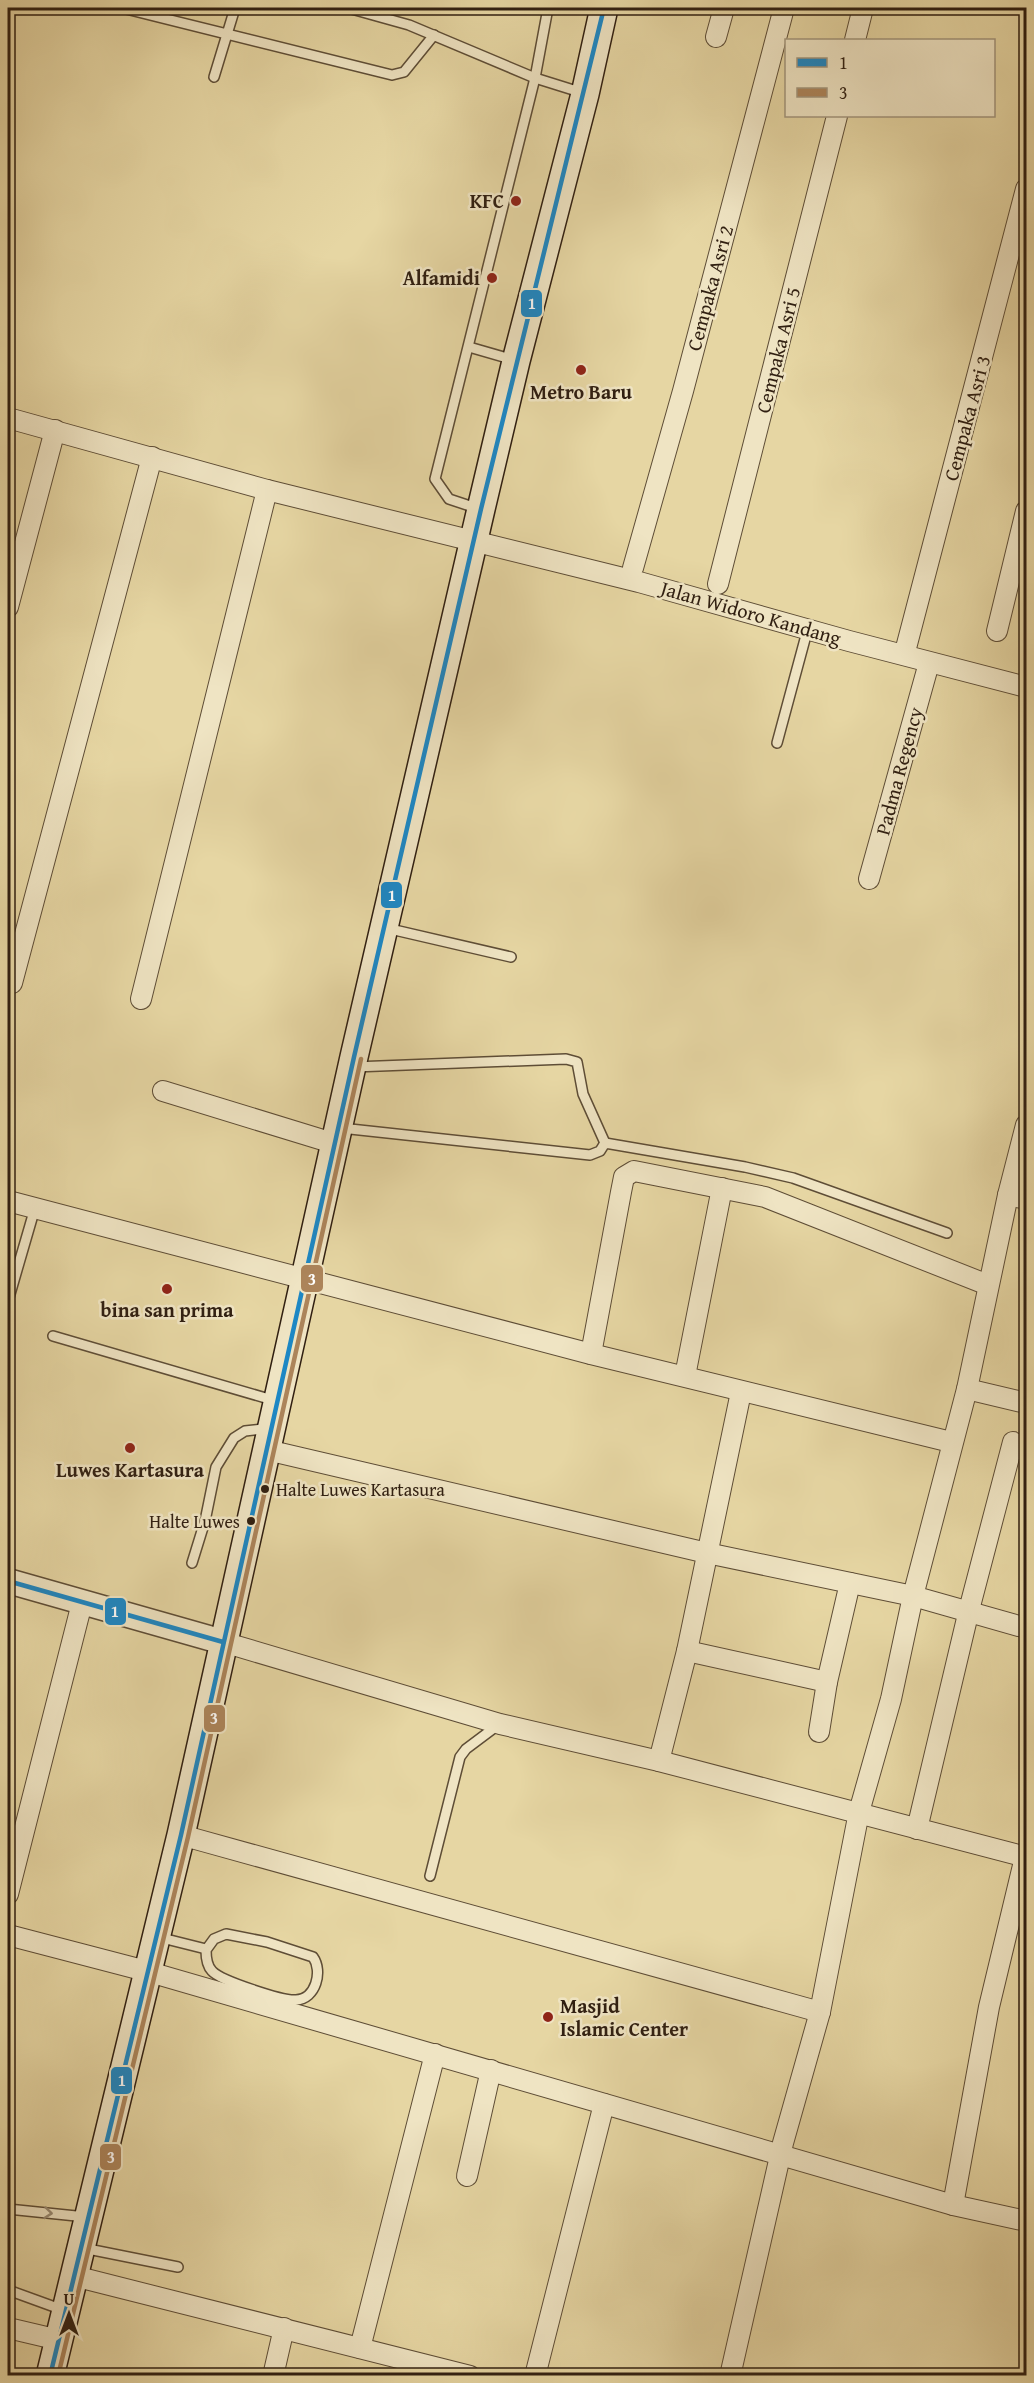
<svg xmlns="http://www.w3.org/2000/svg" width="1034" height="2383" viewBox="0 0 1034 2383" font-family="'Gentium Book Plus',serif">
<rect width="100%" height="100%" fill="#e6d6a3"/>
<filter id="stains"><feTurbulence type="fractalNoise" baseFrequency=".00333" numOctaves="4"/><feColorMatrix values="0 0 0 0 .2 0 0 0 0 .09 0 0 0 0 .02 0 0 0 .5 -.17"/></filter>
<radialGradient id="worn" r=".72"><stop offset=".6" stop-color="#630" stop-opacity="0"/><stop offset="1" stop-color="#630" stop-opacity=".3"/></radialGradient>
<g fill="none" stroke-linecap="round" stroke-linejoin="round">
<g stroke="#5e4d36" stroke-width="12">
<g id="service">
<polyline points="122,8 392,75 404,72 434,35"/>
<polyline points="348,8 409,25 535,78 583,93"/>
<polyline points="214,77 235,8"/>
<polyline points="469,347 514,360"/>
<polyline points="479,509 449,499 435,479 535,78 548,8"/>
<polyline points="777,743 808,628"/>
<polyline points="386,928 511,957"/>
<polyline points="354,1067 566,1059 577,1062 583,1094 605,1143"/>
<polyline points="341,1128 590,1155 600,1151 605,1143 745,1167 793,1178 947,1233"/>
<polyline points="8,1301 35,1208"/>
<polyline points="53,1336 276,1401"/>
<polyline points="192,1563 205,1521 216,1467 234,1438 245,1431 270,1428"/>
<polyline points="430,1876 460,1757 466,1749 498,1725"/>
<path d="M226 1934 267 1942 313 1957C323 1971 316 1999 296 2000 283 2001 221 1981 212 1971 207 1966 206 1957 206 1950L214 1939Z"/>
<polyline points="158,1937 206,1949"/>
<polyline points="8,2209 86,2217"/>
<polyline points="83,2248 178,2267"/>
<polyline points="8,2290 63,2310"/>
</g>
</g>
<g stroke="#5e4d36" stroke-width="22">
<g id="minor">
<polyline points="716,37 724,8"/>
<polyline points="855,40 863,8"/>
<polyline points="8,418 267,490 639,582 849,641 1026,687"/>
<polyline points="633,568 683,391 784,8"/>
<polyline points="718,584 837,116"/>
<polyline points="8,607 55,430"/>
<polyline points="997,631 1026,511"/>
<polyline points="906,648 1026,189"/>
<polyline points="869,879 929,663"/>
<polyline points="12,983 152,457"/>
<polyline points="141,999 267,490"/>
<polyline points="163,1091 336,1144"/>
<polyline points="1008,1195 1026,1199"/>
<polyline points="8,1201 591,1354 951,1442"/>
<polyline points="591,1354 621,1192 624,1177 634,1171 765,1197 988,1285"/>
<polyline points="685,1376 722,1188"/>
<polyline points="967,1389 1026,1403"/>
<polyline points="267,1450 707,1553 913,1596 1026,1628"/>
<polyline points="223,1642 500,1724 659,1761 1026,1857"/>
<polyline points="687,1651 827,1682"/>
<polyline points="819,1732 827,1682 850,1583"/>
<polyline points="659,1761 687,1651 741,1392"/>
<polyline points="917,1829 969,1610 1013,1442"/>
<polyline points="181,1835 820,2012"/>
<polyline points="8,1894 82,1603"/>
<polyline points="8,1935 146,1971 953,2205 1026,2221"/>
<polyline points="467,2176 491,2070"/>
<polyline points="953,2205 989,2007 1026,1853"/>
<polyline points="74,2276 470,2376"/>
<polyline points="8,2328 59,2340"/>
<polyline points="360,2348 435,2054"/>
<polyline points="273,2376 284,2328"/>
<polyline points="535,2376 604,2104"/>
<polyline points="730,2376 783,2143 820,2012 859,1812 891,1699 913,1596 967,1389 1008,1195 1026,1125"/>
</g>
</g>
<g stroke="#5e4d36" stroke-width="27">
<polyline id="tertiary" points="8,1581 223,1642"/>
</g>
<g stroke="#301f11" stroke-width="30">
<polyline id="secondary" points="50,2376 181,1835 354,1057 481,509 516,361 585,94 604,8"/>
</g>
<use href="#service" stroke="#efe4c3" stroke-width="9"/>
<use href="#minor" stroke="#efe4c3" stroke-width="20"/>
<use href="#tertiary" stroke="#efe4c3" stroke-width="24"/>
<use href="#secondary" stroke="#efe4c3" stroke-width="27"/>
<g stroke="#efe4c3" stroke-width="9">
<g id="bus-1">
<polyline points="8,1581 223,1642"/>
<polyline points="50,2376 181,1835 354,1057 481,509 604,8"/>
</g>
</g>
<g stroke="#efe4c3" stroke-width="9">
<polyline id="bus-2" points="58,2376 188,1837 361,1059"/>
</g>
<use href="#bus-1" stroke="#1d87c4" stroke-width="4.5"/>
<use href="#bus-2" stroke="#ac845a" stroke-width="4.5"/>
</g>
<defs><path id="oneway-chevron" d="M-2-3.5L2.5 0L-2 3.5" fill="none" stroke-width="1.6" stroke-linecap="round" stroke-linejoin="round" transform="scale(1.5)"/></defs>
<use stroke="#998b73" href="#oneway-chevron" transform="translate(48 2213) rotate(6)"/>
<g fill="#8f2418" stroke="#efe4c3" stroke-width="2">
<circle cx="516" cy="201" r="6"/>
<circle cx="492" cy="278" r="6"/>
<circle cx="581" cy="370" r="6"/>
<circle cx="167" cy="1289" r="6"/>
<circle cx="130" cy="1448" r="6"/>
<circle cx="548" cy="2017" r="6"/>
</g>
<g fill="#301f11" stroke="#efe4c3" stroke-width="2">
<circle cx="265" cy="1489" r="5"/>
<circle cx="251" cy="1521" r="5"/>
</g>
<g text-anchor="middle" stroke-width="5" stroke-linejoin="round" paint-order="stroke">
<g font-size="18" fill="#301f11" stroke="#efe4c3" text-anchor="start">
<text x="276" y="1496">Halte Luwes Kartasura</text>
<text x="240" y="1528" text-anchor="end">Halte Luwes</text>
</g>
<g font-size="20" font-weight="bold" fill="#301f11" stroke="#efe4c3">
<text x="504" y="208" text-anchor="end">KFC</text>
<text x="480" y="285" text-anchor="end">Alfamidi</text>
<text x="581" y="399">Metro Baru</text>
<text x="167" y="1317">bina san prima</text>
<text x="130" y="1477">Luwes Kartasura</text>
<text x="560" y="2013" text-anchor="start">Masjid<tspan x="560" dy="23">Islamic Center</tspan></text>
</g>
<g font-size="20" fill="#301f11" stroke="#efe4c3">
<text transform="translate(710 288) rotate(-75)" y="7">Cempaka Asri 2</text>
<text transform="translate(778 350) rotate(-76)" y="7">Cempaka Asri 5</text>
<text transform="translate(967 418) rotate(-75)" y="7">Cempaka Asri 3</text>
<text transform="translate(751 613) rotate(16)" y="7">Jalan Widoro Kandang</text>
<text transform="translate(899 771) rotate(-75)" y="7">Padma Regency</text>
</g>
</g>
<g stroke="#efe4c3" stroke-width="2">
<rect x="520" y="289" width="23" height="29" rx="6" fill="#1d87c4"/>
<rect x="380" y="881" width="23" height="28" rx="6" fill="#1d87c4"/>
<rect x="300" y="1264" width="24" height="29" rx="6" fill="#ac845a"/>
<rect x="104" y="1597" width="23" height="29" rx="6" fill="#1d87c4"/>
<rect x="203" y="1704" width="23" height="29" rx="6" fill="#ac845a"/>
<rect x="110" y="2066" width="23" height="29" rx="6" fill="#1d87c4"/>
<rect x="99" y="2143" width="23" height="28" rx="6" fill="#ac845a"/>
</g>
<g font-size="16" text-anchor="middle" font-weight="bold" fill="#fff">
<text x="532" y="309">1</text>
<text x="392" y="901">1</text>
<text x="312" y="1285">3</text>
<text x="115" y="1617">1</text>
<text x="214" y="1724">3</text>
<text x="122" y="2086">1</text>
<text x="111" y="2163">3</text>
</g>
<rect width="1034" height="2383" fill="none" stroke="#e6d6a3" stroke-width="30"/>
<rect x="9" y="9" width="1016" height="2365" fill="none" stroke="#301f11" stroke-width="3"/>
<rect x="15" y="15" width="1004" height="2353" fill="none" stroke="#301f11" stroke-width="1.5"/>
<rect x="785" y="39" width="210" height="78" fill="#efe4c3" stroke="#a3957c" stroke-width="1.5"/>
<rect x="797" y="58" width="30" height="9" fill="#1d87c4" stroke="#a3957c" stroke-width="1.5"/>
<text x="839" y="69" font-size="18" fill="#301f11">1</text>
<rect x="797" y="88" width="30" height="9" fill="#ac845a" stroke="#a3957c" stroke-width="1.5"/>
<text x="839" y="99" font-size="18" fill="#301f11">3</text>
<g transform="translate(69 2314)" stroke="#efe4c3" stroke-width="4.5" paint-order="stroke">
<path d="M0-4.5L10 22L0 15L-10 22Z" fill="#301f11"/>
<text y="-9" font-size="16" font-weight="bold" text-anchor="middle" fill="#301f11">U</text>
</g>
<rect width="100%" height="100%" filter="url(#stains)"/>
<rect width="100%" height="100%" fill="url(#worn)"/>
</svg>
